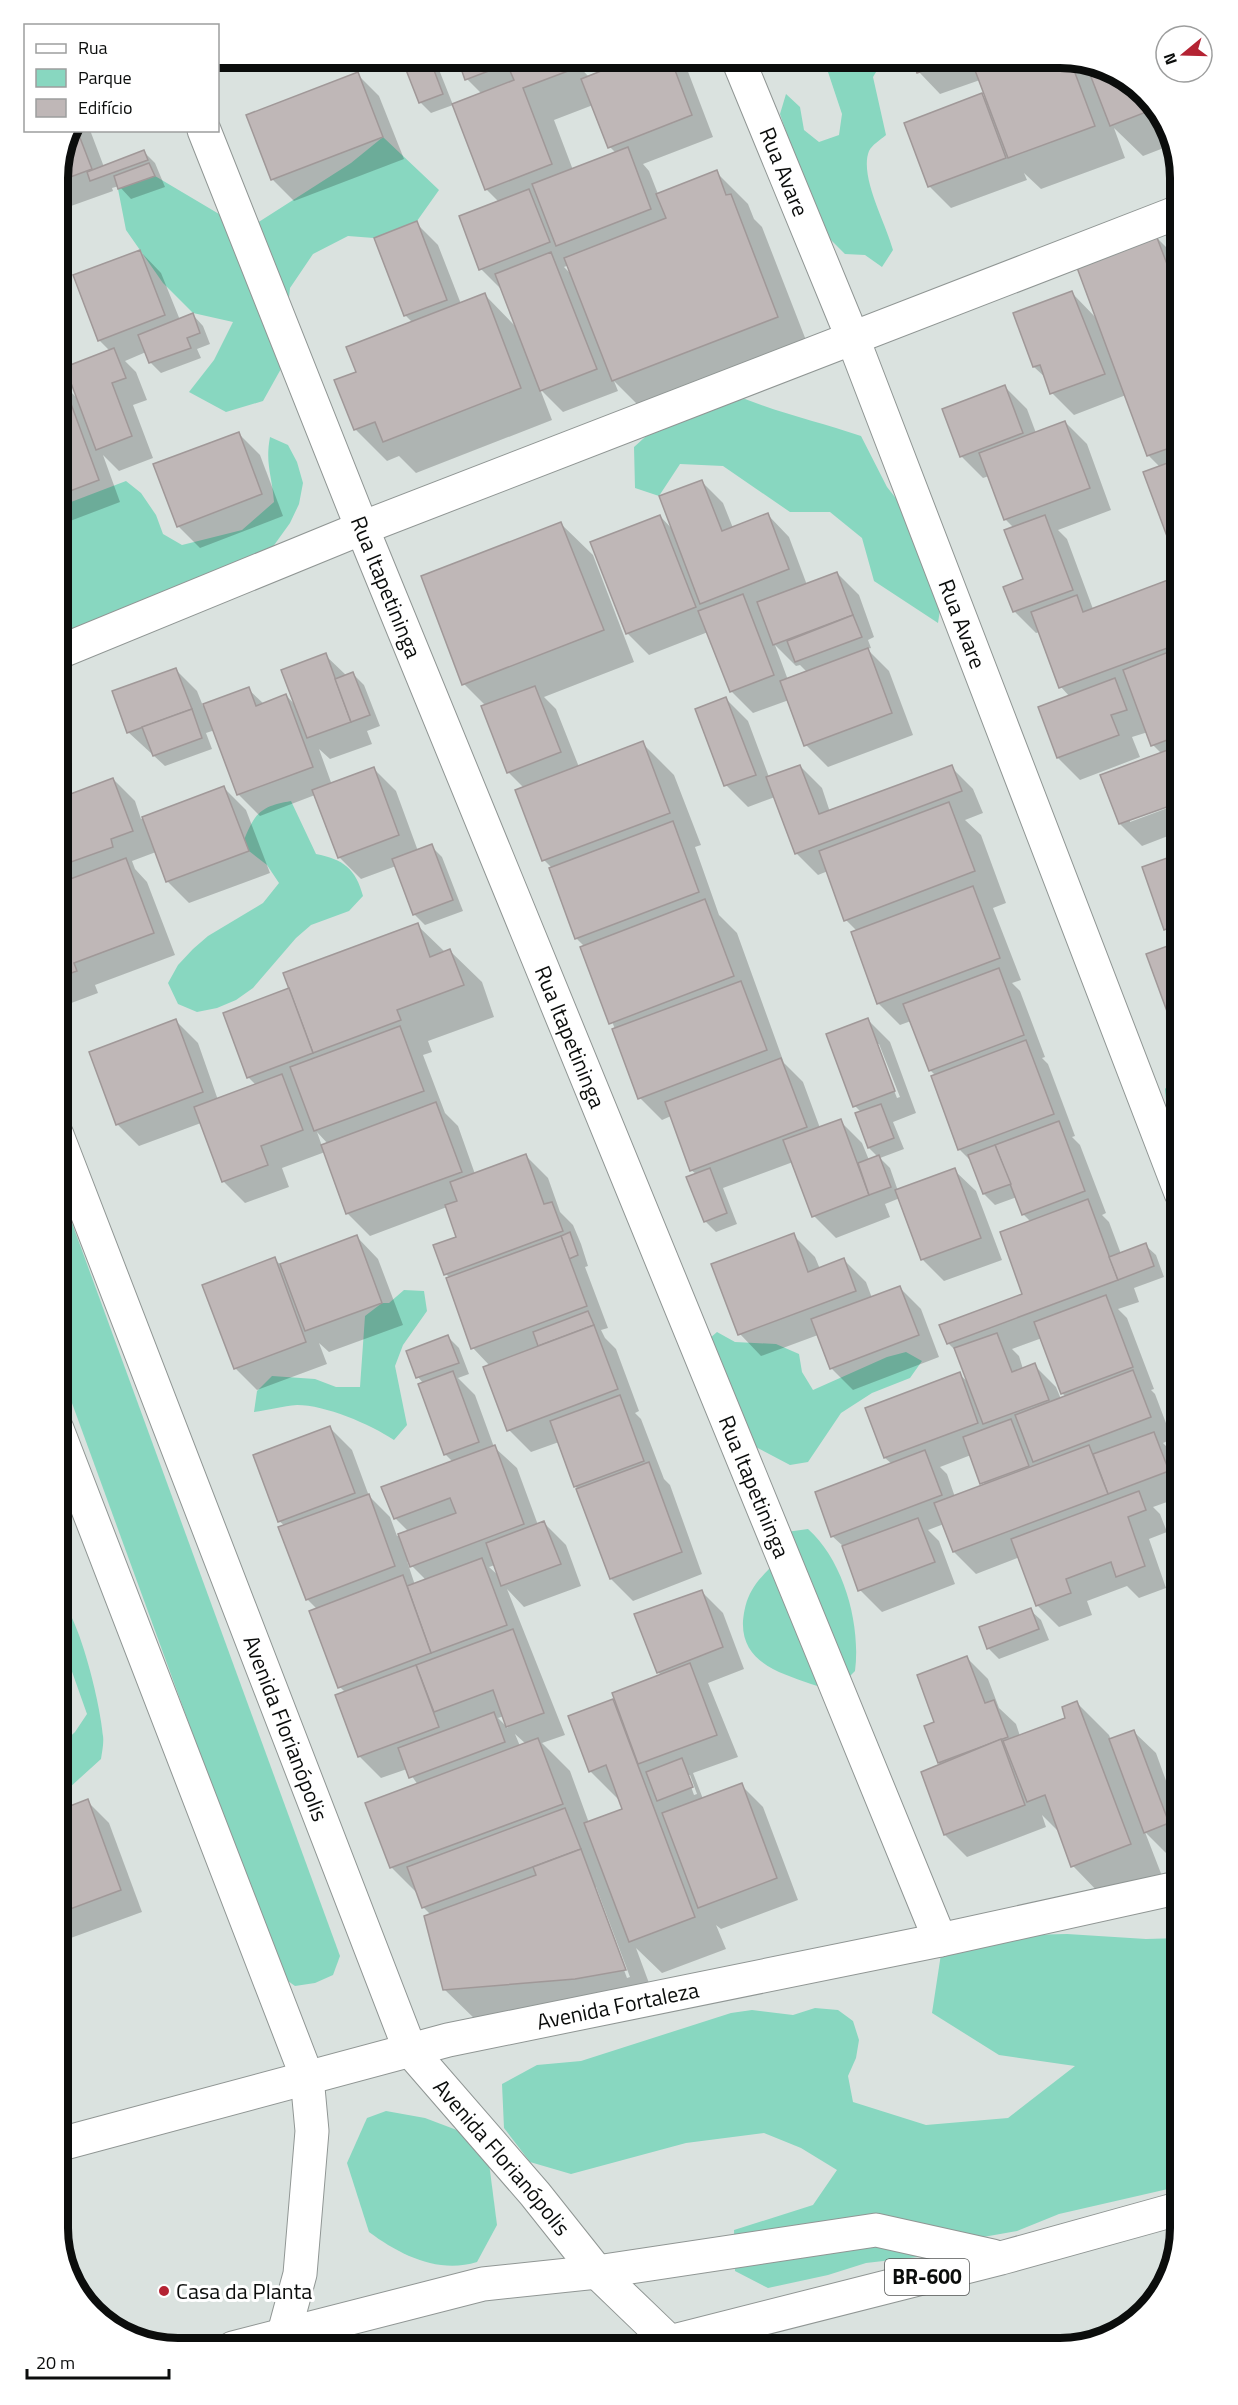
<svg xmlns="http://www.w3.org/2000/svg" width="1238" height="2405" viewBox="0 0 1238 2405" font-family="'Titillium Web',sans-serif">
<rect width="100%" height="100%" fill="#dae2df"/>
<g fill="#88d7c0">
<path d="M835 57H885L873 77 886 135C880 140 872 145 869 151 859 176 886 223 893 250L882 267 865 255 845 254 830 239 795 158 780 114 786 94 800 107 804 130 819 142 839 135 842 114 826 66Z"/>
<polygon points="383,137 439,190 417,221 374,238 348,236 313,254 290,288 282,367 263,401 226,412 189,392 214,360 233,322 193,313 163,283 126,230 118,189 155,176 246,230 351,163"/>
<path d="M745 399C783 414 822 423 861 436L887 487 913 520 944 584 938 623 874 581 862 538 830 512H790L723 466 680 464 659 496 635 488 634 447 663 421 704 404Z"/>
<path d="M270 437 288 445 297 462 303 483 299 504 290 523 267 555 75 634 57 622V512L71 502 126 481 141 493 156 515 163 534 182 545 242 530 274 502C272 475 265 464 270 437Z"/>
<path d="M291 801 316 854C343 859 356 869 363 896L349 911 311 925 296 938 253 988 236 1000 217 1008 197 1012 178 1004 168 983 178 965 193 949 208 936 263 903 279 883 267 865 249 851 244 840C255 812 262 806 291 801Z"/>
<polygon points="1181,1068 1181,1110 1167,1109 1165,1089"/>
<polygon points="57,1182 340,1956 333,1975 315,1983 295,1986 281,1976 57,1362"/>
<path d="M404 1290 424 1291 427 1311 403 1345 395 1366 407 1425 394 1440C370 1424 325 1405 297 1405 283 1406 268 1410 254 1412L257 1391 272 1376 315 1379 336 1387H360L365 1316 382 1303H389Z"/>
<polygon points="717,1332 735,1342 776,1344 799,1354 802,1372 813,1390 887,1357 906,1352 922,1361 910,1378 872,1393 841,1413 808,1462 790,1465 752,1445 702,1345"/>
<path d="M808 1529C844 1561 861 1625 855 1671 840 1687 832 1691 811 1684 779 1673 741 1662 743 1621 744 1611 746 1600 752 1590 769 1562 779 1574 772 1534Z"/>
<path d="M57 1596C79 1612 101 1707 103 1736 104 1743 102 1752 101 1759L69 1788 57 1794V1749L75 1732 87 1714 70 1666 57 1645Z"/>
<polygon points="1067,1934 1146,1939 1181,1938 1181,2186 1059,2214 1017,2231 972,2239 918,2257 866,2263 828,2275 768,2288 735,2271 734,2230 813,2205 837,2170 801,2148 764,2133 686,2143 571,2174 530,2162 504,2128 502,2084 537,2065 581,2061 731,2013 752,2010 793,2015 815,2008 838,2010 853,2021 859,2040 856,2058 848,2076 853,2102 926,2125 1008,2118 1075,2066 999,2055 932,2013 941,1954 988,1936"/>
<path d="M386 2111 425 2118 462 2132 489 2163 497 2225 477 2262C438 2274 400 2255 369 2232L347 2163 367 2118Z"/>
</g>
<g fill="#0003" fill-rule="evenodd">
<polygon points="402,57 434,57 453,105 431,113 420,102"/>
<path d="M458 57H570L589 77 640 57H675L687 69 713 137 643 164 649 171 658 194 716 172 748 204 754 219 762 227 809 348 645 412 614 381 618 391 563 412 540 389 552 420 416 473 399 456 387 461 355 429 358 373 413 323 405 315 416 223 438 245 461 304 485 295 516 327 502 290 481 269 499 202 486 189 482 94 467 79ZM593 105 610 147 616 153 573 170 554 120ZM569 265 573 276 564 267Z"/>
<polygon points="913,57 1068,57 1133,82 1172,132 1174,144 1143,156 1114,128 1125,158 1041,189 1024,173 1027,180 951,208 929,186 982,95 988,101 980,80 940,94 919,72"/>
<polygon points="357,74 379,96 404,159 294,201 272,179"/>
<polygon points="67,130 90,130 104,167 144,152 155,163 165,187 131,199 119,186 112,188 113,191 57,211 57,170"/>
<polygon points="1181,229 1181,560 1175,554 1160,467 1149,456 1126,395 1074,415 1052,393 1047,379 1034,367 1072,293 1098,320 1156,237 1180,261"/>
<polygon points="140,251 161,273 180,320 193,315 203,326 210,344 197,349 201,358 161,373 150,362 146,352 125,361 136,372 147,400 133,405 153,458 119,471 103,455 120,502 57,526 57,386 63,384 78,399 110,351 99,340"/>
<polygon points="1005,387 1027,409 1036,433 1065,422 1087,444 1111,510 1058,530 1067,539 1093,609 1181,577 1181,800 1130,819 1130,822 1181,803 1181,831 1142,846 1120,824 1102,776 1162,754 1153,745 1148,732 1132,737 1140,757 1080,780 1058,758 1070,697 1061,687 1040,632 1036,633 1014,611 1025,580 1014,528 1005,519 989,476 983,478 961,456"/>
<polygon points="238,433 260,455 283,516 200,548 178,526"/>
<path d="M701 481 723 503 733 528 768 515 789 537 807 585 837 573 859 595 874 637 868 640 871 648 867 649 889 671 913 735 828 767 806 745 789 700 753 713 731 691 708 632 649 655 627 633 660 516 673 530ZM775 645 796 666 800 665 807 672 788 680Z"/>
<path d="M561 524 593 555 634 662 544 697 556 709 579 767 642 743 674 775 701 845 695 847 719 915 737 933 784 1063 803 1082 820 1128 840 1121 862 1143 869 1160 878 1157 869 1148 861 1112 855 1106 868 1020 890 1042 916 1113 893 1122 904 1149 880 1158 890 1168 898 1191 954 1170 976 1191 1002 1260 944 1281 922 1259 900 1198 885 1204 890 1217 836 1238 814 1216 793 1162 723 1188 737 1224 716 1232 705 1221 696 1174 691 1170 671 1116 662 1120 640 1098 585 947 576 938 552 868 544 860 524 788 508 772 486 706 464 684ZM876 1044H879L900 1097 897 1098Z"/>
<polygon points="325,655 347,676 353,674 364,685 380,726 367,731 372,744 330,759 319,749 332,785 374,769 396,791 418,851 431,846 442,857 463,911 425,925 414,914 396,866 361,879 339,857 315,795 260,816 238,794 215,730 206,733 212,749 165,766 128,732 175,669 197,691 203,706 248,689 264,704 286,695 295,705"/>
<path d="M726 699 748 721 769 777 800 766 822 788 830 812 951 767 973 789 983 813 965 820 981 835 1006 903 993 908 1021 980 1012 983 1020 991 1045 1057 1042 1058 1048 1064 1075 1136 1072 1137 1080 1145 1106 1213 1102 1215 1109 1222 1121 1254 1145 1245 1156 1255 1164 1277 1134 1288 1139 1302 1118 1309 1127 1318 1154 1389 1151 1390 1155 1394 1172 1439 1163 1443 1175 1455 1181 1470V1497L1153 1507 1160 1514 1167 1532 1149 1539 1166 1588 1139 1598 1127 1586 1087 1601 1092 1615 1059 1627 1037 1605 1020 1557 976 1574 954 1552 944 1524 928 1530 939 1541 955 1584 882 1612 860 1590 844 1547 832 1536 892 1464 885 1458 959 1374 969 1383 957 1352 948 1343 1024 1294 1031 1222 1023 1214 1017 1197 995 1205 984 1194 972 1162 959 1149 936 1076 930 1070 911 1021 900 1025 878 1003 857 931 846 920 828 871 818 875 796 853 775 797 748 807 726 785ZM1042 1338 1062 1393 1066 1397 1061 1399 1056 1387 1034 1365 1023 1369 1019 1356 1012 1349ZM971 1455 985 1486 955 1497 947 1474 940 1467Z"/>
<polygon points="113,779 135,801 141,819 224,788 246,810 270,873 189,903 167,881 156,852 132,861 135,869 147,882 175,955 95,985 98,993 66,1005 57,996 57,800"/>
<polygon points="1181,854 1181,1024 1169,1013 1180,943 1166,929"/>
<path d="M417 925 445 952 450 951 482 982 494 1017 428 1041 432 1052 423 1055 445 1113 458 1126 475 1174 526 1156 548 1178 560 1212 573 1225 581 1244 588 1266 585 1267 608 1328 601 1330 605 1338 616 1349 639 1411 635 1413 641 1419 664 1479 670 1485 702 1574 633 1601 611 1579 559 1442 531 1452 509 1430 485 1367 490 1366 473 1348 450 1278 446 1274 458 1238 447 1207 370 1236 348 1214 325 1152 282 1168 289 1187 245 1203 223 1181 201 1123 139 1146 117 1124 176 1021 198 1043 218 1100 256 1085 248 1077 291 989ZM317 1132 328 1144 322 1146Z"/>
<polygon points="793,1235 815,1257 820,1269 844,1260 866,1282 872,1298 899,1287 921,1309 939,1357 853,1390 831,1368 818,1335 761,1356 740,1334"/>
<polygon points="357,1237 378,1259 403,1325 329,1352 319,1343 327,1364 257,1390 235,1368 274,1259 281,1265"/>
<path d="M448 1337 459 1348 469 1374 458 1378 475 1395 494 1447 517 1468 538 1525 544 1523 566 1545 581 1586 524 1607 507 1589 565 1735 542 1743 570 1771 589 1823 624 1809 622 1803 590 1771 612 1700 618 1706 661 1675 658 1672 701 1591 723 1613 744 1669 708 1683 738 1757 693 1773 703 1799 741 1785 763 1807 798 1900 721 1929 716 1925 726 1949 662 1973 636 1948 656 2002 477 2021 445 1990 431 1915 423 1907 419 1895 391 1867 418 1785 407 1769 381 1778 359 1756 337 1695 345 1692 340 1687 317 1609 307 1599 285 1526 279 1521 330 1428 352 1450 369 1496 390 1517 397 1536 409 1532 395 1518 453 1462 445 1454 423 1383 418 1377ZM407 1561 424 1578 426 1581 415 1585ZM495 1565 500 1577 489 1567ZM504 1716 506 1721 508 1728 498 1718ZM515 1734 526 1744 520 1746ZM687 1775H690L697 1794 694 1795ZM593 1887H596L630 1977 627 1978Z"/>
<polygon points="1030,1610 1041,1620 1049,1640 999,1659 988,1648"/>
<polygon points="966,1657 988,1679 999,1708 1016,1724 1020,1736 1067,1719 1077,1703 1109,1735 1111,1740 1134,1732 1156,1753 1181,1822 1181,1848 1167,1854 1145,1832 1162,1876 1104,1898 1073,1866 1060,1833 1042,1815 1046,1827 967,1857 945,1835 922,1773 940,1766 926,1727 936,1723"/>
<polygon points="87,1801 109,1823 142,1912 57,1943 57,1813"/>
</g>
<g fill="#bfb7b7" stroke="#a09898" stroke-width="1.5">
<polygon points="401,57 429,57 443,94 419,103"/>
<polygon points="457,57 563,57 568,71 523,88 552,164 485,190 452,104 514,80 507,64 465,80"/>
<polygon points="636,57 670,57 692,115 608,148 581,79"/>
<polygon points="911,57 961,57 917,73"/>
<polygon points="970,57 1069,57 1095,126 1008,158"/>
<polygon points="1086,64 1133,82 1154,109 1110,126"/>
<polygon points="358,72 383,137 271,180 246,115"/>
<polygon points="982,93 1006,158 928,187 904,123"/>
<polygon points="67,130 77,130 92,169 57,182 57,170"/>
<polygon points="628,147 651,209 556,246 532,184"/>
<polygon points="144,150 148,160 90,181 87,172"/>
<polygon points="149,163 155,176 118,189 114,176"/>
<polygon points="717,170 726,195 731,194 778,317 612,381 564,258 666,218 656,194"/>
<polygon points="529,189 550,242 479,270 459,216"/>
<polygon points="417,221 447,300 404,316 374,238"/>
<polygon points="1181,228 1181,267 1168,232"/>
<polygon points="1156,235 1181,301 1181,444 1147,456 1076,265"/>
<polygon points="140,250 165,315 98,341 73,275"/>
<polygon points="551,252 597,369 540,391 495,274"/>
<polygon points="1072,291 1105,374 1050,394 1040,365 1033,367 1013,313"/>
<polygon points="485,293 521,388 383,442 375,422 354,430 334,380 356,372 346,347"/>
<polygon points="193,313 200,333 187,338 191,348 149,363 138,335"/>
<polygon points="114,348 126,378 112,383 132,436 96,450 65,367"/>
<polygon points="63,382 99,480 57,496 57,384"/>
<polygon points="1005,385 1023,433 960,457 942,409"/>
<polygon points="1065,421 1090,488 1004,520 979,453"/>
<polygon points="239,432 262,494 177,527 153,464"/>
<polygon points="1181,458 1181,552 1174,555 1143,472"/>
<polygon points="702,480 722,531 768,513 789,569 700,604 659,496"/>
<polygon points="660,515 696,607 626,634 590,542"/>
<polygon points="1045,515 1073,590 1013,612 1003,587 1023,579 1004,530"/>
<polygon points="561,522 604,630 462,685 421,576"/>
<polygon points="837,572 853,615 773,645 757,602"/>
<polygon points="1181,575 1181,643 1059,688 1031,612 1077,595 1083,612"/>
<polygon points="743,594 774,675 730,692 698,611"/>
<polygon points="853,615 862,637 795,662 787,641"/>
<polygon points="1181,647 1181,735 1151,746 1123,670"/>
<polygon points="868,648 892,713 804,746 780,681"/>
<polygon points="326,653 351,722 307,738 281,670"/>
<polygon points="176,668 192,709 127,733 112,691"/>
<polygon points="353,672 370,715 351,722 335,679"/>
<polygon points="1115,678 1127,710 1111,715 1119,735 1057,758 1038,707"/>
<polygon points="535,686 561,752 507,773 481,706"/>
<polygon points="249,687 256,706 286,694 313,767 237,795 203,704"/>
<polygon points="726,697 756,775 724,786 695,709"/>
<polygon points="192,709 202,738 153,756 142,727"/>
<polygon points="643,741 670,813 542,861 515,790"/>
<polygon points="1181,745 1181,802 1119,824 1100,775"/>
<polygon points="800,765 819,814 952,765 962,791 795,854 766,777"/>
<polygon points="374,767 399,835 338,858 312,790"/>
<polygon points="113,778 133,831 111,839 113,847 57,867 57,799"/>
<polygon points="224,786 249,851 166,882 142,817"/>
<polygon points="949,802 975,871 844,921 819,851"/>
<polygon points="673,821 699,892 575,939 549,868"/>
<polygon points="432,844 453,900 413,915 392,859"/>
<polygon points="1181,853 1181,923 1164,930 1142,867"/>
<polygon points="126,858 154,933 74,963 77,971 57,978 57,884"/>
<polygon points="973,886 1000,958 877,1004 851,932"/>
<polygon points="705,899 734,976 609,1024 580,947"/>
<polygon points="418,923 430,957 450,949 464,985 397,1010 401,1020 313,1053 283,973"/>
<polygon points="1181,941 1181,1009 1168,1014 1146,954"/>
<polygon points="999,968 1024,1035 929,1071 903,1004"/>
<polygon points="741,981 767,1050 638,1099 612,1029"/>
<polygon points="289,988 313,1053 247,1078 223,1013"/>
<polygon points="868,1018 895,1091 853,1107 826,1034"/>
<polygon points="176,1019 203,1092 116,1125 89,1052"/>
<polygon points="400,1026 424,1091 314,1131 290,1067"/>
<polygon points="1026,1040 1054,1114 958,1150 931,1076"/>
<polygon points="781,1058 807,1127 690,1171 665,1102"/>
<polygon points="282,1074 303,1130 261,1146 268,1165 222,1182 194,1107"/>
<polygon points="436,1102 462,1172 346,1214 321,1145"/>
<polygon points="881,1104 894,1138 868,1148 855,1113"/>
<polygon points="841,1119 869,1195 812,1217 783,1140"/>
<polygon points="1059,1121 1085,1191 1022,1215 995,1145"/>
<polygon points="995,1145 1011,1184 983,1194 968,1155"/>
<polygon points="526,1154 544,1204 552,1202 563,1231 444,1275 433,1245 456,1237 445,1205 457,1201 450,1182"/>
<polygon points="879,1155 891,1187 869,1195 858,1163"/>
<polygon points="710,1168 727,1213 704,1222 686,1177"/>
<polygon points="955,1168 981,1238 921,1260 895,1190"/>
<polygon points="1088,1199 1118,1280 947,1344 939,1325 1022,1294 1000,1232"/>
<polygon points="570,1232 578,1255 569,1259 561,1236"/>
<polygon points="794,1233 808,1272 844,1258 856,1291 738,1335 711,1264"/>
<polygon points="357,1235 382,1303 305,1331 280,1264"/>
<polygon points="561,1236 587,1306 471,1349 446,1278"/>
<polygon points="1146,1243 1154,1266 1118,1280 1109,1257"/>
<polygon points="275,1257 306,1342 234,1369 202,1285"/>
<polygon points="900,1286 919,1335 830,1369 811,1319"/>
<polygon points="1106,1295 1133,1367 1061,1394 1034,1322"/>
<polygon points="588,1311 594,1325 538,1346 533,1332"/>
<polygon points="594,1325 618,1389 507,1431 483,1367"/>
<polygon points="997,1333 1012,1372 1035,1363 1049,1400 983,1424 954,1348"/>
<polygon points="448,1335 459,1363 416,1378 406,1351"/>
<polygon points="1133,1370 1151,1417 1033,1462 1015,1415"/>
<polygon points="453,1371 479,1442 444,1455 418,1384"/>
<polygon points="960,1372 978,1423 884,1458 865,1408"/>
<polygon points="620,1395 644,1461 574,1487 550,1421"/>
<polygon points="1181,1411 1181,1443 1170,1414"/>
<polygon points="1011,1419 1029,1466 980,1484 963,1437"/>
<polygon points="330,1426 355,1493 278,1522 253,1455"/>
<polygon points="1154,1432 1169,1471 1108,1494 1093,1454"/>
<polygon points="495,1445 524,1524 410,1567 398,1534 456,1513 450,1498 394,1519 381,1487"/>
<polygon points="1089,1445 1108,1494 953,1552 934,1503"/>
<polygon points="925,1450 942,1495 831,1537 815,1492"/>
<polygon points="649,1462 682,1552 610,1579 576,1489"/>
<polygon points="1139,1491 1146,1510 1128,1517 1145,1566 1116,1577 1111,1562 1066,1579 1071,1593 1036,1606 1011,1539"/>
<polygon points="369,1494 395,1566 306,1600 278,1527"/>
<polygon points="918,1518 935,1562 858,1591 842,1546"/>
<polygon points="544,1521 561,1564 501,1586 486,1543"/>
<polygon points="482,1558 507,1625 431,1653 407,1586"/>
<polygon points="403,1575 431,1653 338,1688 309,1611"/>
<polygon points="702,1590 723,1647 657,1673 634,1614"/>
<polygon points="1031,1608 1039,1629 987,1649 979,1627"/>
<polygon points="513,1629 544,1713 506,1727 493,1690 434,1712 416,1665"/>
<polygon points="967,1656 985,1703 994,1700 1008,1737 938,1763 924,1726 934,1722 917,1675"/>
<polygon points="690,1663 717,1735 638,1764 612,1693"/>
<polygon points="416,1665 439,1727 358,1757 335,1695"/>
<polygon points="613,1699 695,1917 629,1942 584,1823 622,1809 606,1765 589,1772 568,1716"/>
<polygon points="1077,1701 1131,1844 1071,1867 1045,1795 1027,1802 1003,1741 1065,1718 1062,1707"/>
<polygon points="494,1712 505,1742 409,1778 398,1748"/>
<polygon points="1134,1730 1169,1823 1144,1833 1109,1739"/>
<polygon points="538,1738 563,1804 390,1868 365,1803"/>
<polygon points="1001,1739 1025,1805 944,1835 921,1772"/>
<polygon points="682,1758 693,1787 657,1801 646,1772"/>
<polygon points="742,1783 777,1878 698,1908 662,1813"/>
<polygon points="88,1799 121,1890 57,1914 57,1811"/>
<polygon points="565,1808 581,1849 422,1908 407,1867"/>
<polygon points="581,1849 626,1970 575,1979 443,1990 424,1916 536,1875 533,1867"/>
</g>
<g fill="none" stroke-linecap="round" stroke-linejoin="round">
<g stroke="#909694" stroke-width="35">
<g id="minor">
<path id="s1" d="M737 57 853 339 1181 1193"/>
<path id="s2" d="M204 130 362 528 940 1940"/>
<polyline points="57,653 362,528 1181,211"/>
<path id="s3" d="M57 1135 410 2050 535 2194 597 2272 676 2348"/>
<polyline points="57,1429 307,2077 312,2131 300,2274 284,2333"/>
<path id="s4" d="M57 2145 448 2040 940 1940 1181 1887"/>
<polyline points="233,2348 483,2284 597,2272"/>
</g>
</g>
<g stroke="#909694" stroke-width="35">
<g id="major">
<polyline points="597,2272 876,2230 993,2256"/>
<polyline points="646,2348 1001,2258 1181,2208"/>
</g>
</g>
<use href="#minor" stroke="#fff" stroke-width="33"/>
<use href="#major" stroke="#fff" stroke-width="33"/>
</g>
<circle fill="#b42333" stroke="#fff" stroke-width="2" cx="164" cy="2291" r="6"/>
<g text-anchor="middle" stroke-width="6" stroke-linejoin="round" paint-order="stroke">
<rect fill="#fff" stroke="#545655" stroke-width="1.5" x="885" y="2259" width="84" height="36" rx="4.5"/>
<g font-size="21" font-weight="bold" fill="#0b0d0c">
<text x="927" y="2284">BR-600</text>
</g>
<g font-size="22" fill="#0b0d0c" stroke="#fff">
<text dy="8" stroke="none"><textPath href="#s1" startOffset="124">Rua Avare</textPath></text>
<text dy="8" stroke="none"><textPath href="#s2" startOffset="492">Rua Itapetininga</textPath></text>
<text dy="8" stroke="none"><textPath href="#s1" startOffset="610">Rua Avare</textPath></text>
<text dy="8" stroke="none"><textPath href="#s2" startOffset="978">Rua Itapetininga</textPath></text>
<text dy="8" stroke="none"><textPath href="#s2" startOffset="1464">Rua Itapetininga</textPath></text>
<text dy="8" stroke="none"><textPath href="#s3" startOffset="636">Avenida Florianópolis</textPath></text>
<text dy="8" stroke="none"><textPath href="#s4" startOffset="578">Avenida Fortaleza</textPath></text>
<text dy="8" stroke="none"><textPath href="#s3" startOffset="1122">Avenida Florianópolis</textPath></text>
</g>
<g font-size="22" fill="#0b0d0c" stroke="#fff" text-anchor="start">
<text x="176" y="2299">Casa da Planta</text>
</g>
</g>
<path d="M0 0H1238V2405H0ZM178 68H1060A110 110 0 0 1 1170 178V2228A110 110 0 0 1 1060 2338H178A110 110 0 0 1 68 2228V178A110 110 0 0 1 178 68Z" fill="#fff" fill-rule="evenodd"/>
<path fill="none" stroke="#0b0d0c" stroke-width="8" d="M178 68H1060A110 110 0 0 1 1170 178V2228A110 110 0 0 1 1060 2338H178A110 110 0 0 1 68 2228V178A110 110 0 0 1 178 68Z"/>
<rect x="24" y="24" width="195" height="108" fill="#ffffff" stroke="#9d9e9e" stroke-width="1.5"/>
<rect x="36" y="44" width="30" height="9" fill="#ffffff" stroke="#9d9e9e" stroke-width="1.5"/>
<text x="78" y="54" font-size="18" fill="#0b0d0c">Rua</text>
<rect x="36" y="69" width="30" height="18" fill="#88d7c0" stroke="#9d9e9e" stroke-width="1.5"/>
<text x="78" y="84" font-size="18" fill="#0b0d0c">Parque</text>
<rect x="36" y="99" width="30" height="18" fill="#bfb7b7" stroke="#9d9e9e" stroke-width="1.5"/>
<text x="78" y="114" font-size="18" fill="#0b0d0c">Edifício</text>
<g transform="translate(1184 54) rotate(251)"><circle r="28" fill="#ffffff" stroke="#9d9e9e" stroke-width="1.5"/>
<path d="M0-4.5L10 22L0 15L-10 22Z" fill="#b42333"/>
<text y="-9" font-size="16" font-weight="bold" text-anchor="middle" fill="#0b0d0c">N</text>
</g>
<path d="M27 2369v9h142v-9" fill="none" stroke="#0b0d0c" stroke-width="3"/>
<text x="36" y="2369" font-size="18" fill="#0b0d0c" stroke="#ffffff" stroke-width="4.5" paint-order="stroke">20 m</text>
</svg>
